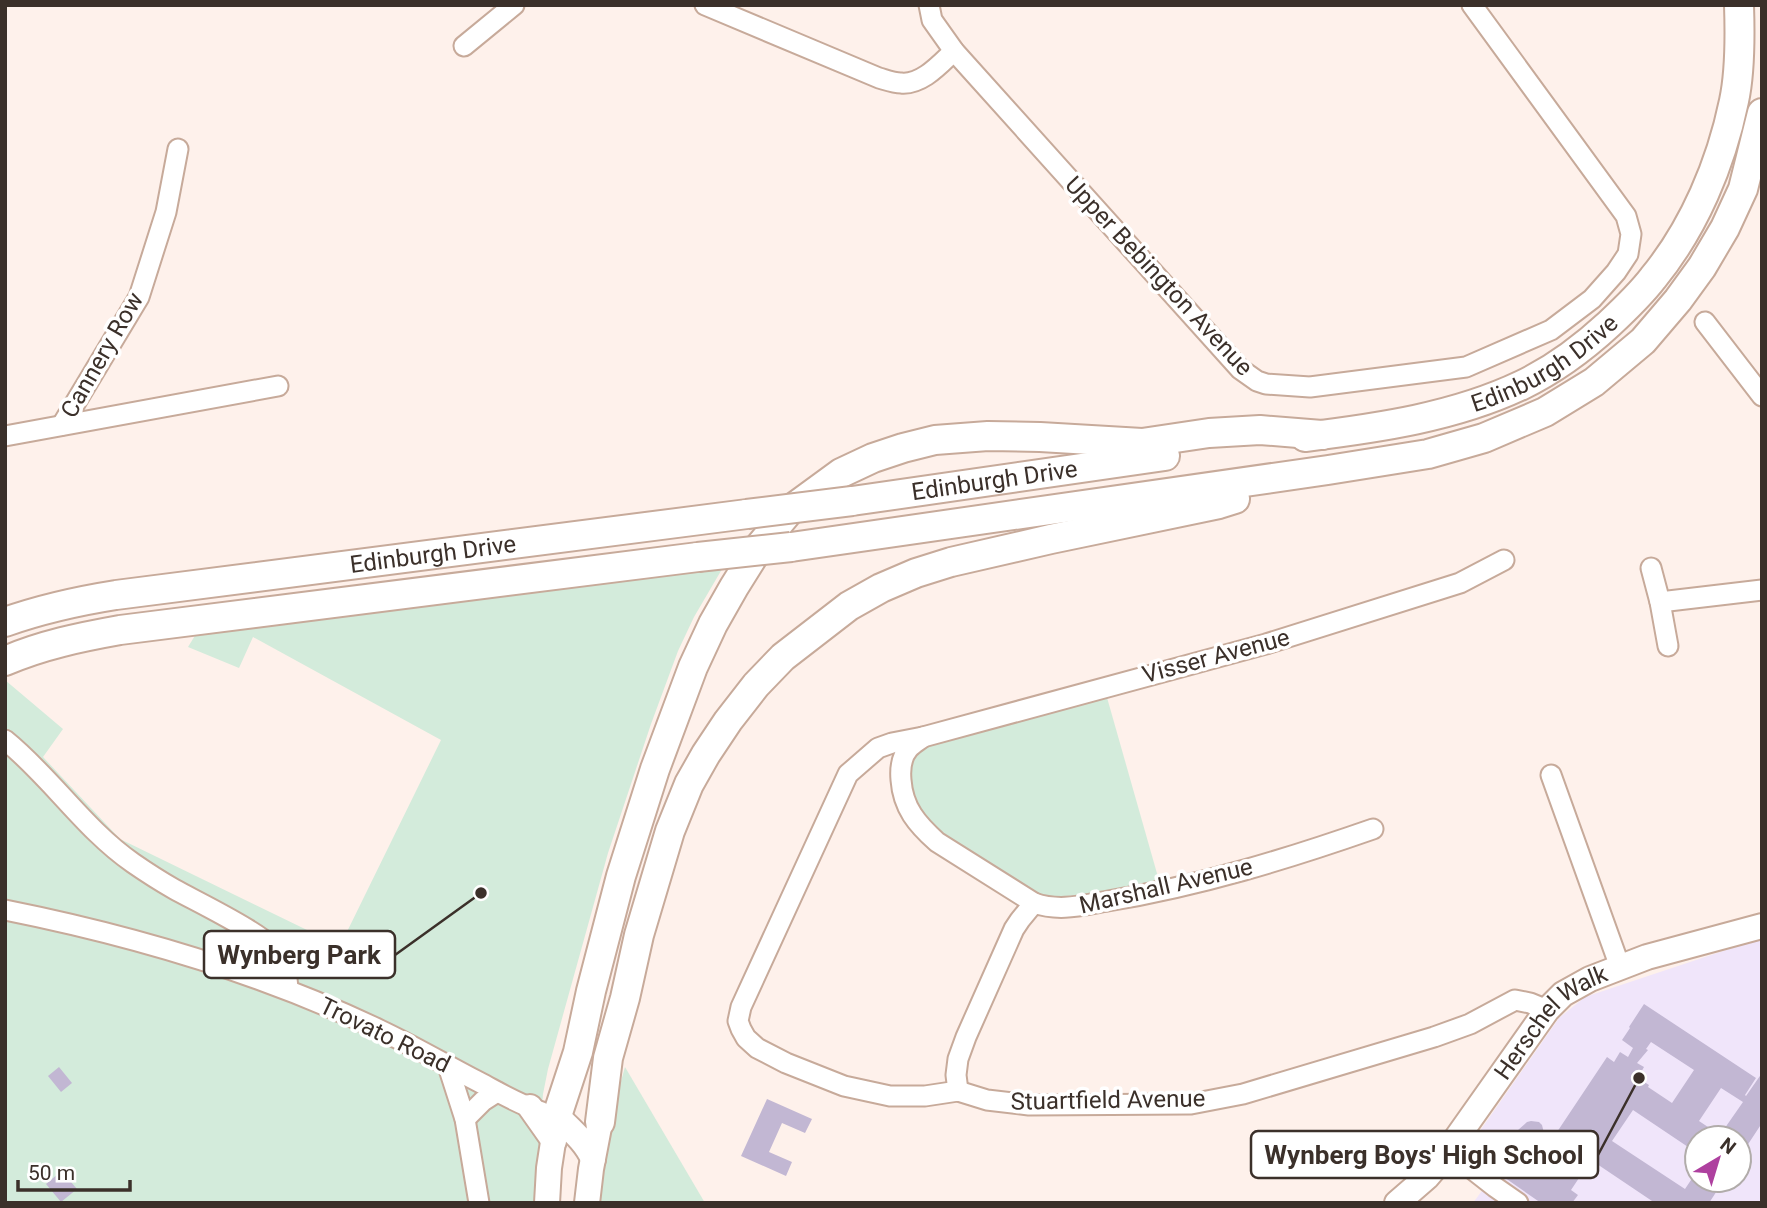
<svg xmlns="http://www.w3.org/2000/svg" width="1767" height="1208" viewBox="0 0 1767 1208" font-family="Roboto,sans-serif">
<rect width="100%" height="100%" fill="#fef1eb"/>
<path fill="#f0e5fa" fill-rule="evenodd" d="M1762 940V1203H1473L1492 1177 1463 1155 1559 1018 1585 997 1741 945ZM1697 1138H1739V1180H1697Z"/>
<g fill="#d3ebdb">
<polygon points="725,564 694,617 678,651 651,724 608,853 548,1069 543,1094 534,1203 5,1203 5,680 63,729 43,757 120,839 340,946 441,740 253,637 239,668 188,647 196,634 368,614"/>
<polygon points="1104,687 1162,891 1059,911 921,825 903,762 910,749"/>
<polygon points="625,1067 705,1203 600,1203 604,1162 612,1113"/>
</g>
<g fill="#c2b7d3" fill-rule="evenodd">
<path d="M1644 1004 1756 1078 1745 1095 1746 1096 1762 1073V1123L1739 1158V1138H1697V1153L1633 1110 1612 1141 1685 1189 1697 1171V1180H1724L1709 1203H1655L1597 1164 1592 1172 1549 1144 1607 1057 1614 1062 1620 1052 1628 1057 1633 1048 1622 1040 1630 1028 1629 1027ZM1651 1042 1694 1070 1672 1103 1648 1087 1649 1085 1638 1078 1644 1067 1637 1063 1648 1050 1646 1049ZM1721 1088 1743 1102 1720 1135 1699 1121Z"/>
<polygon points="59,1067 72,1083 61,1092 48,1076"/>
<polygon points="767,1099 812,1119 805,1133 782,1123 769,1152 792,1162 786,1176 741,1156"/>
<polygon points="1531,1121 1539,1122 1542,1125 1544,1133 1542,1138 1539,1135 1524,1158 1550,1176 1562,1158 1583,1172 1571,1190 1578,1195 1572,1203 1541,1203 1488,1166 1493,1152 1527,1122"/>
<polygon points="64,1169 74,1180 71,1182 77,1189 61,1202 46,1184"/>
</g>
<g fill="none" stroke-linecap="round" stroke-linejoin="round">
<g stroke="#c7aa9a" stroke-width="23">
<g id="minor">
<path d="M705 5 879 78C886 80 894 83 901 83 922 85 940 64 954 51"/>
<polyline points="929,5 932,20 954,51 1240,369 1257,381 1266,384 1310,387 1466,367 1551,330 1592,299 1616,272 1628,254 1631,234 1626,216 1472,5"/>
<polyline points="464,46 514,5"/>
<polyline points="1705,322 1762,396"/>
<polyline points="62,425 139,297 166,212 178,149"/>
<polyline points="5,436 278,386"/>
<polyline points="1504,560 1460,583 1266,644 923,737 892,743 878,748 848,774 741,1007 738,1021 741,1029 746,1038 757,1048 786,1063 844,1086 890,1096 925,1096 958,1091 987,1100 1029,1105 1191,1104 1243,1094 1434,1037 1470,1024 1515,1000 1530,1003 1547,1010"/>
<polyline points="1651,568 1660,602 1668,646"/>
<polyline points="1660,602 1762,590"/>
<path d="M923 737C918 741 913 744 909 748 901 757 900 769 901 780 903 808 917 824 937 842L1034 903"/>
<path d="M5 740C51 777 84 829 133 863 146 872 160 881 174 889 197 902 272 937 282 958 287 967 287 979 288 989"/>
<polyline points="1551,775 1620,967"/>
<path d="M5 910C135 936 261 973 380 1030 414 1046 446 1065 479 1082 500 1093 520 1105 542 1112"/>
<polyline points="448,1066 465,1119 479,1203"/>
<path d="M958 1091 956 1075 958 1059 966 1037 1014 929 1020 920 1034 903C1060 912 1083 905 1108 901 1199 886 1287 859 1373 829"/>
<polyline points="465,1119 483,1101 497,1092"/>
<polyline points="1449,1151 1495,1187 1518,1203"/>
</g>
</g>
<g stroke="#c7aa9a" stroke-width="28">
<g id="major">
<polyline points="530,1107 554,1141"/>
<path d="M557 1116C570 1129 586 1142 593 1159"/>
<polyline points="547,1203 549,1168 557,1116"/>
<polyline points="587,1203 591,1169 600,1122"/>
<path id="s1" d="M1397 1203 1427 1177 1439 1163 1547 1010 1563 994 1590 979 1647 957 1762 926"/>
</g>
</g>
<g stroke="#c7aa9a" stroke-width="32">
<g id="highway">
<path id="s2" d="M1305 437C1378 428 1455 417 1522 385 1553 370 1583 348 1609 324 1624 310 1640 295 1653 278 1694 228 1721 164 1734 101 1740 73 1740 34 1739 5"/>
<path id="s3" d="M852 501 1165 456"/>
<polyline points="791,547 1328,470 1428,454 1484,438 1545,412 1594,382 1643,341 1678,300 1702,267 1725,228 1743,189 1762,113"/>
<path id="s4" d="M5 622C42 609 78 601 116 595L747 514"/>
<path d="M5 661C42 645 81 637 120 630L698 557"/>
<polyline points="557,1116 578,1052 591,991 621,876 655,769 693,667 713,624 734,587 759,547 789,511 841,473 873,458 903,448 935,440 988,436 1040,437 1142,443 1209,433 1260,430 1322,435"/>
<polyline points="600,1122 608,1058 625,998 639,935 670,831 689,784 706,754 728,721 756,685 783,657 849,606 881,588 916,573 951,562 1051,539 1219,504 1235,499"/>
</g>
</g>
<use href="#minor" stroke="#fff" stroke-width="19"/>
<use href="#major" stroke="#fff" stroke-width="24"/>
<use href="#highway" stroke="#fff" stroke-width="28"/>
<g stroke="#c7aa9a" stroke-width="32" stroke-linecap="butt">
<g id="highway-bridge">
<polyline points="747,514 852,501"/>
<polyline points="698,557 791,547"/>
</g>
</g>
<use href="#highway-bridge" stroke="#fff" stroke-width="28"/>
</g>
<g text-anchor="middle" stroke-width="7" stroke-linejoin="round" paint-order="stroke">
<g font-size="24" fill="#3b302a" stroke="#fff">
<text transform="translate(1159 276) rotate(47)" y="8">Upper Bebington Avenue</text>
<text transform="translate(102 355) rotate(-60)" y="8">Cannery Row</text>
<text dy="8" stroke="none"><textPath href="#s2" startOffset="254">Edinburgh Drive</textPath></text>
<text dy="8" stroke="none"><textPath href="#s3" startOffset="144">Edinburgh Drive</textPath></text>
<text dy="8" stroke="none"><textPath href="#s4" startOffset="434">Edinburgh Drive</textPath></text>
<text transform="translate(1216 656) rotate(-15)" y="8">Visser Avenue</text>
<text transform="translate(1166 886) rotate(-13)" y="8">Marshall Avenue</text>
<text dy="8" stroke="none"><textPath href="#s1" startOffset="240">Herschel Walk</textPath></text>
<text transform="translate(385 1035) rotate(26)" y="8">Trovato Road</text>
<text transform="translate(1108 1100) rotate(-1)" y="8">Stuartfield Avenue</text>
</g>
</g>
<path fill="none" stroke="#3b302a" stroke-width="2.5" d="M481 893L395 955M1639 1078L1598 1155"/>
<g fill="#3b302a" stroke="#fff" stroke-width="2.5">
<circle cx="481" cy="893" r="7"/>
<circle cx="1639" cy="1078" r="7"/>
</g>
<g fill="#fff" stroke="#3b302a" stroke-width="2.5">
<rect x="204" y="931" width="191" height="47" rx="7"/>
<rect x="1251" y="1131" width="347" height="47" rx="7"/>
</g>
<g font-size="26" text-anchor="middle" font-weight="bold" fill="#3b302a">
<text x="299" y="964">Wynberg Park</text>
<text x="1424" y="1164">Wynberg Boys' High School</text>
</g>
<rect width="1767" height="1208" fill="none" stroke="#3b302a" stroke-width="14"/>
<g transform="translate(1718 1159) rotate(38)"><circle r="33" fill="#ffffff" stroke="#b1acaa" stroke-width="2"/>
<path d="M0-5L12 26L0 18L-12 26Z" fill="#ae409f"/>
<text y="-10" font-size="19" font-weight="bold" text-anchor="middle" fill="#3b302a">N</text>
</g>
<path d="M18 1180v10h112v-10" fill="none" stroke="#3b302a" stroke-width="3.5"/>
<text x="28" y="1180" font-size="21" fill="#3b302a" stroke="#ffffff" stroke-width="5" paint-order="stroke">50 m</text>
</svg>
